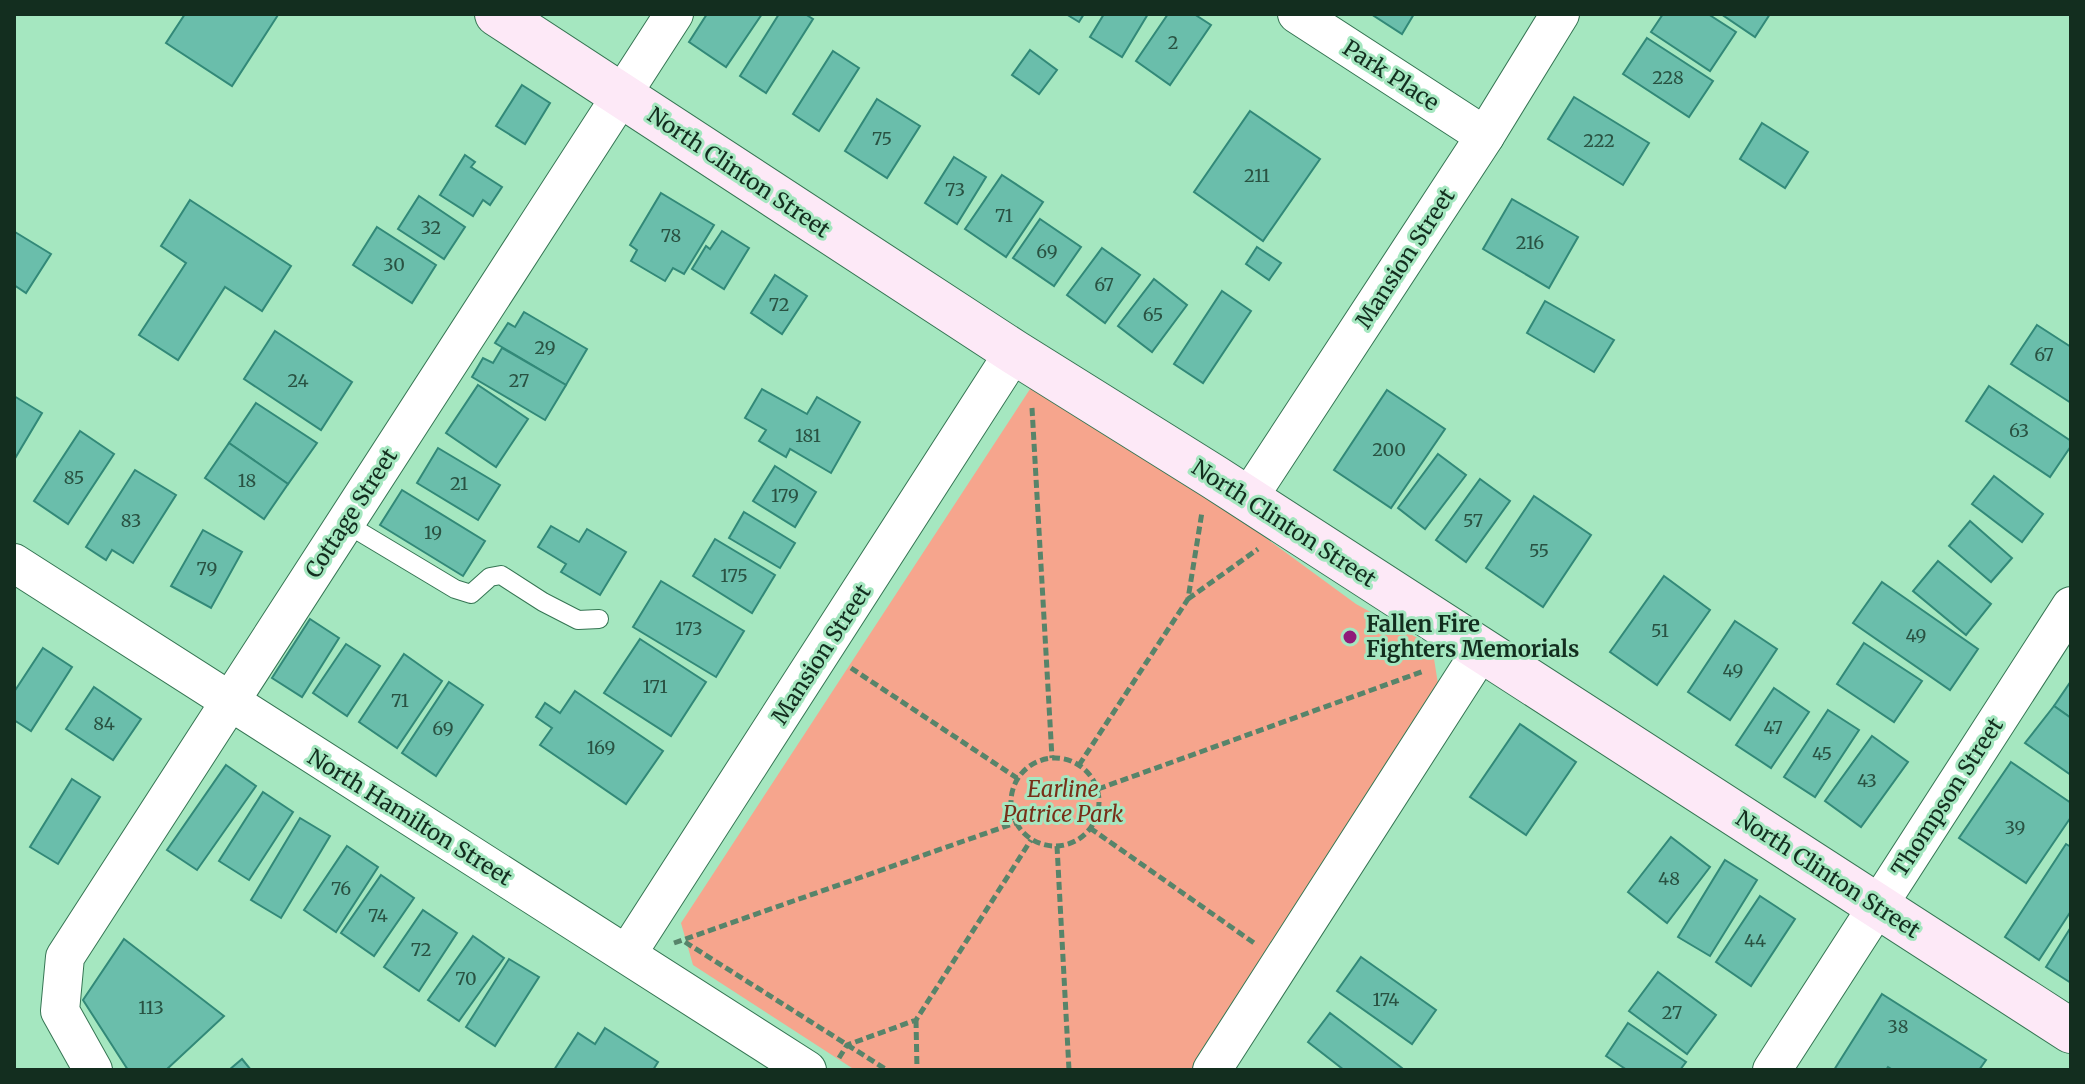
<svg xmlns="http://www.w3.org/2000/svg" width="2085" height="1084" viewBox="0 0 2085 1084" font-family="Merriweather,serif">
<rect width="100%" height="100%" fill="#a5e7c0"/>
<polygon fill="#f6a58d" points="1032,386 1240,519 1356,604 1432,646 1438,684 1192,1070 855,1070 693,965 681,923"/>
<g fill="#6abeab" stroke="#328978" stroke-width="2">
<polygon points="185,14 277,14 278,15 232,86 166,43"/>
<polygon points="707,14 762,14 726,67 689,42"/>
<polygon points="779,14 805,14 813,19 766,93 740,76"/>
<polygon points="1066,14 1084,14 1079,22"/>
<polygon points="1104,14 1148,14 1122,57 1090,37"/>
<polygon points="1168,14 1194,14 1211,25 1170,85 1136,61"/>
<polygon points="1371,14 1414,14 1402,34"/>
<polygon points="1663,14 1708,14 1736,32 1710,71 1651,32"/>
<polygon points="1721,14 1770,14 1755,37"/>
<polygon points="1647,38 1713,81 1689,117 1623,74"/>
<polygon points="1030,50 1057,70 1039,94 1012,75"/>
<polygon points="833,51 859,68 819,131 793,114"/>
<polygon points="522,85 550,103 525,144 496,126"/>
<polygon points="1574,97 1649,143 1623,185 1548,139"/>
<polygon points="877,99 920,126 887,178 845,151"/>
<polygon points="1250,111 1320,159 1263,241 1194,192"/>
<polygon points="1762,123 1808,152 1785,188 1740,159"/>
<polygon points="465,155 475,162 471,167 502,187 490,205 483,200 473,216 440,195"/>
<polygon points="954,157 986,177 957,224 925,203"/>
<polygon points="1002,175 1043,202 1006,257 965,229"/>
<polygon points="661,193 714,225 684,274 673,268 665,281 631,261 637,250 630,245"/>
<polygon points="419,196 465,227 444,259 398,229"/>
<polygon points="1512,199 1578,237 1549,288 1483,249"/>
<polygon points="190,200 291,266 262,311 225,287 178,360 139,335 186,263 161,246"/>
<polygon points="1040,219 1081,247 1054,286 1013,258"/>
<polygon points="377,227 436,265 412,303 353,265"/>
<polygon points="722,231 749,248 724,289 692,269 706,246 710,249"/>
<polygon points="15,232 51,254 26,293 14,285"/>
<polygon points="1257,247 1281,263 1269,280 1246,264"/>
<polygon points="1102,248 1140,275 1105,323 1067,295"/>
<polygon points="775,275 807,296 782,334 751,313"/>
<polygon points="1154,279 1187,305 1152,352 1118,326"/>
<polygon points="1222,291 1251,311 1203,383 1174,364"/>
<polygon points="1545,301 1614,340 1594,372 1527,333"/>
<polygon points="524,312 587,349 566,385 495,343 508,323 515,327"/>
<polygon points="2037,325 2071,347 2071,403 2011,364"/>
<polygon points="275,331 352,382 321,430 244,379"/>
<polygon points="502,348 566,385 545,420 472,377 483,358 493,363"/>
<polygon points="478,385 528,419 496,467 446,433"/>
<polygon points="1989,386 2071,441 2071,446 2050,477 1966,421"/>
<polygon points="762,389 807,414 817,397 860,422 831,473 790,449 786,457 759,441 766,430 745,418"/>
<polygon points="1387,390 1445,429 1391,508 1334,470"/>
<polygon points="14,396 42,413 14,460"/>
<polygon points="256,403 317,443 288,484 229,443"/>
<polygon points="80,431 114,454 68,524 34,501"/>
<polygon points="229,443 288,484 264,519 205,478"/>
<polygon points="438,448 500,485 478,520 417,483"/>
<polygon points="1438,454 1466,475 1425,529 1398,508"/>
<polygon points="775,466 816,492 795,527 753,501"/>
<polygon points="135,470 176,495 133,563 112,550 106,560 86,547"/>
<polygon points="1994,476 2043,514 2022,542 1972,504"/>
<polygon points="1480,479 1510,501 1466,562 1436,540"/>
<polygon points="402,490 485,541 463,576 380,525"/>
<polygon points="1534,496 1591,535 1543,607 1486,568"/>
<polygon points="744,512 795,543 780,568 729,538"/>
<polygon points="1970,521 2012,558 1991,582 1949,546"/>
<polygon points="551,526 579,542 587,529 626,552 600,595 561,572 566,564 538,547"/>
<polygon points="203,530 242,552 211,608 171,586"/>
<polygon points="715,539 775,575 752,613 693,576"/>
<polygon points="1938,561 1991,604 1966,635 1913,591"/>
<polygon points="1664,576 1710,610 1657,685 1610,652"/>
<polygon points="661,581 744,631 716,677 633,627"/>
<polygon points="1882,582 1978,649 1950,690 1853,623"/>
<polygon points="310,619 339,638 302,697 272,678"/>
<polygon points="1735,621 1777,649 1730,720 1688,692"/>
<polygon points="640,639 706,682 671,736 604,693"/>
<polygon points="1864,643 1922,681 1894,722 1837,684"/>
<polygon points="346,644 380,666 347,716 313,693"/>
<polygon points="43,648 72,667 31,731 14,720 14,692"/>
<polygon points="404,654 442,681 397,748 359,722"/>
<polygon points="2071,681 2071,718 2054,706"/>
<polygon points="449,682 483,705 436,776 402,753"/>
<polygon points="94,687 141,719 113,760 66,729"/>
<polygon points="1774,688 1809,712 1771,768 1736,745"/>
<polygon points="575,691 663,751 626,804 540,745 552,728 536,717 545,703 560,713"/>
<polygon points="2054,706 2071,718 2071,775 2025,743"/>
<polygon points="1828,710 1859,730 1815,797 1784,777"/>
<polygon points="1520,724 1576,762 1526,835 1470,797"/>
<polygon points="1872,736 1908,762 1861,827 1825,801"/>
<polygon points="2011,762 2071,803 2071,817 2026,883 1959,838"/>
<polygon points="226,765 256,786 197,870 167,850"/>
<polygon points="72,779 100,797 58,864 30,847"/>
<polygon points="263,792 293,812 249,880 219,861"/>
<polygon points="300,818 330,836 281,918 251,900"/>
<polygon points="1671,837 1710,867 1667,923 1628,892"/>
<polygon points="2066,844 2071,847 2071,911 2039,960 2005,937"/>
<polygon points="347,846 378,867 336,932 304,910"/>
<polygon points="1725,860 1757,880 1710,956 1678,937"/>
<polygon points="381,875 414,898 374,956 341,933"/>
<polygon points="1760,896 1795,919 1751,986 1716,962"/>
<polygon points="423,910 457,933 419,991 384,967"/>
<polygon points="2071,927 2071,983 2046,967"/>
<polygon points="473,936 504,958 459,1021 428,1000"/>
<polygon points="124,939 224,1016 166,1070 128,1070 83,1000"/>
<polygon points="1361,957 1436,1010 1412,1044 1337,991"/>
<polygon points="509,959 539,977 495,1046 466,1027"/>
<polygon points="1658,972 1716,1015 1687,1054 1629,1011"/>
<polygon points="1882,994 1986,1060 1979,1070 1893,1070 1888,1067 1886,1070 1834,1070"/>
<polygon points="1330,1013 1402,1068 1401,1070 1344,1070 1308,1042"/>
<polygon points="1628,1023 1686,1062 1680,1070 1627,1070 1606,1056"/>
<polygon points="605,1028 658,1062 653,1070 554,1070 578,1033 595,1044"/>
<polygon points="242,1059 251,1070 229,1070"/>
</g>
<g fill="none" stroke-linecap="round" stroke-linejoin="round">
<g stroke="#357553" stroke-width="20">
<polyline id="lane" points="345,523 455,589 471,594 490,577 501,575 543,602 578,620 599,619"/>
</g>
<g stroke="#357553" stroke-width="40">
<g id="street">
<polyline points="1297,14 1485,136"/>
<polyline points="1247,500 1485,136 1560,14"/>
<polyline points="14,563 807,1070"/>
<polyline points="627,954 1014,352"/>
<polyline points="93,1070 60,1011 65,957 674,14"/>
<polyline points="1212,1070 1481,651"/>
<polyline points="1772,1070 2071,606"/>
</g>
</g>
<g stroke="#357553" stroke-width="46">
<polyline id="secondary" points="497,14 1014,352 1214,477 2071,1031"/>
</g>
<g stroke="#57846a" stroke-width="5" stroke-dasharray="8 4" stroke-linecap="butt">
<polyline points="1032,408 1052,758"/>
<polyline points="1188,599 1258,549"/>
<polyline points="851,668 1017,778"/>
<circle cx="1055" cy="802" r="44"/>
<polyline points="1079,765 1188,599 1202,512"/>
<polyline points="1098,789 1424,671"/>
<polyline points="1090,828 1254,943"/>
<polyline points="1057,846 1069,1070"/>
<polyline points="685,942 887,1070"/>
<polyline points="674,943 1015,823"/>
<polyline points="916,1020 917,1070"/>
<polyline points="839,1058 847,1045 916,1020 1031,840"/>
</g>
<use href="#lane" stroke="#fff" stroke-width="18"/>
<use href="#street" stroke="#fff" stroke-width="38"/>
<use href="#secondary" stroke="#fde9f7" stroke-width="44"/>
</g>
<circle fill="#901a79" stroke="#a5e7c0" stroke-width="3" cx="1350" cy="637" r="8"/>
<g text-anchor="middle" stroke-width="6" stroke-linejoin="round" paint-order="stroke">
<g font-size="18" fill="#295242">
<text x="1173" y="49">2</text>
<text x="1668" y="84">228</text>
<text x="882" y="145">75</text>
<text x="1599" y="147">222</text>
<text x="1257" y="182">211</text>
<text x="955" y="196">73</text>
<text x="1004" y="222">71</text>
<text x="431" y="234">32</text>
<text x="671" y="242">78</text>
<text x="1530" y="249">216</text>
<text x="1047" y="258">69</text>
<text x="394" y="271">30</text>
<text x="1104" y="291">67</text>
<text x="779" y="311">72</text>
<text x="1153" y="321">65</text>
<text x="545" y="354">29</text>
<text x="2044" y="361">67</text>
<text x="298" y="387">24</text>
<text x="519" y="387">27</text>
<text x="2019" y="437">63</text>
<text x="808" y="442">181</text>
<text x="1389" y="456">200</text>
<text x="74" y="484">85</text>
<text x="247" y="487">18</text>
<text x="459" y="490">21</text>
<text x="785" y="502">179</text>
<text x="131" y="527">83</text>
<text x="1473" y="527">57</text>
<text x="433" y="539">19</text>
<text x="1539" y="557">55</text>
<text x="207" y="575">79</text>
<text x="734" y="582">175</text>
<text x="689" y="635">173</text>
<text x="1660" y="637">51</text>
<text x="1916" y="642">49</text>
<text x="1733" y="677">49</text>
<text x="655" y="693">171</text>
<text x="400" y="707">71</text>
<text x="104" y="730">84</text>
<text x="1773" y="734">47</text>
<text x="443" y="735">69</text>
<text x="601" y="754">169</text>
<text x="1822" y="760">45</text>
<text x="1867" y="787">43</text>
<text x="2015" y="834">39</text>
<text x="1669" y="885">48</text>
<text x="341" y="895">76</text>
<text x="378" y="922">74</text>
<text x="1755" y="947">44</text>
<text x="421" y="956">72</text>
<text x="466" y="985">70</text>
<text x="1386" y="1006">174</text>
<text x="151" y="1014">113</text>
<text x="1672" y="1019">27</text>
<text x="1898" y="1033">38</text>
</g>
<g font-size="22" fill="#132e1f" stroke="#a5e7c0">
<text transform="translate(1391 75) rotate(33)" y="8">Park Place</text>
<text transform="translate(739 172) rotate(34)" y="8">North Clinton Street</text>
<text transform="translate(1405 258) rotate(-57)" y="8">Mansion Street</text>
<text transform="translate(351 513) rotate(-57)" y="8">Cottage Street</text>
<text transform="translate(1284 523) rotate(33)" y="8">North Clinton Street</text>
<text transform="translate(821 654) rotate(-57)" y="8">Mansion Street</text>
<text transform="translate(1947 797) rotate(-57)" y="8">Thompson Street</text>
<text transform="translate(410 817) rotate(32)" y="8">North Hamilton Street</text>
<text transform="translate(1828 874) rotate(33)" y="8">North Clinton Street</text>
</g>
<g font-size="22" font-weight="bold" fill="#132e1f" stroke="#a5e7c0" text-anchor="start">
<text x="1366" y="632">Fallen Fire<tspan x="1366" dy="25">Fighters Memorials</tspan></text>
</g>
<g font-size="22" font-style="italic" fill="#772f18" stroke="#a5e7c0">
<text x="1063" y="797">Earline<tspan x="1063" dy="25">Patrice Park</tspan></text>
</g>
</g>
<rect width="2085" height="1084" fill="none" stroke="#132e1f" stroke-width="32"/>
</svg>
